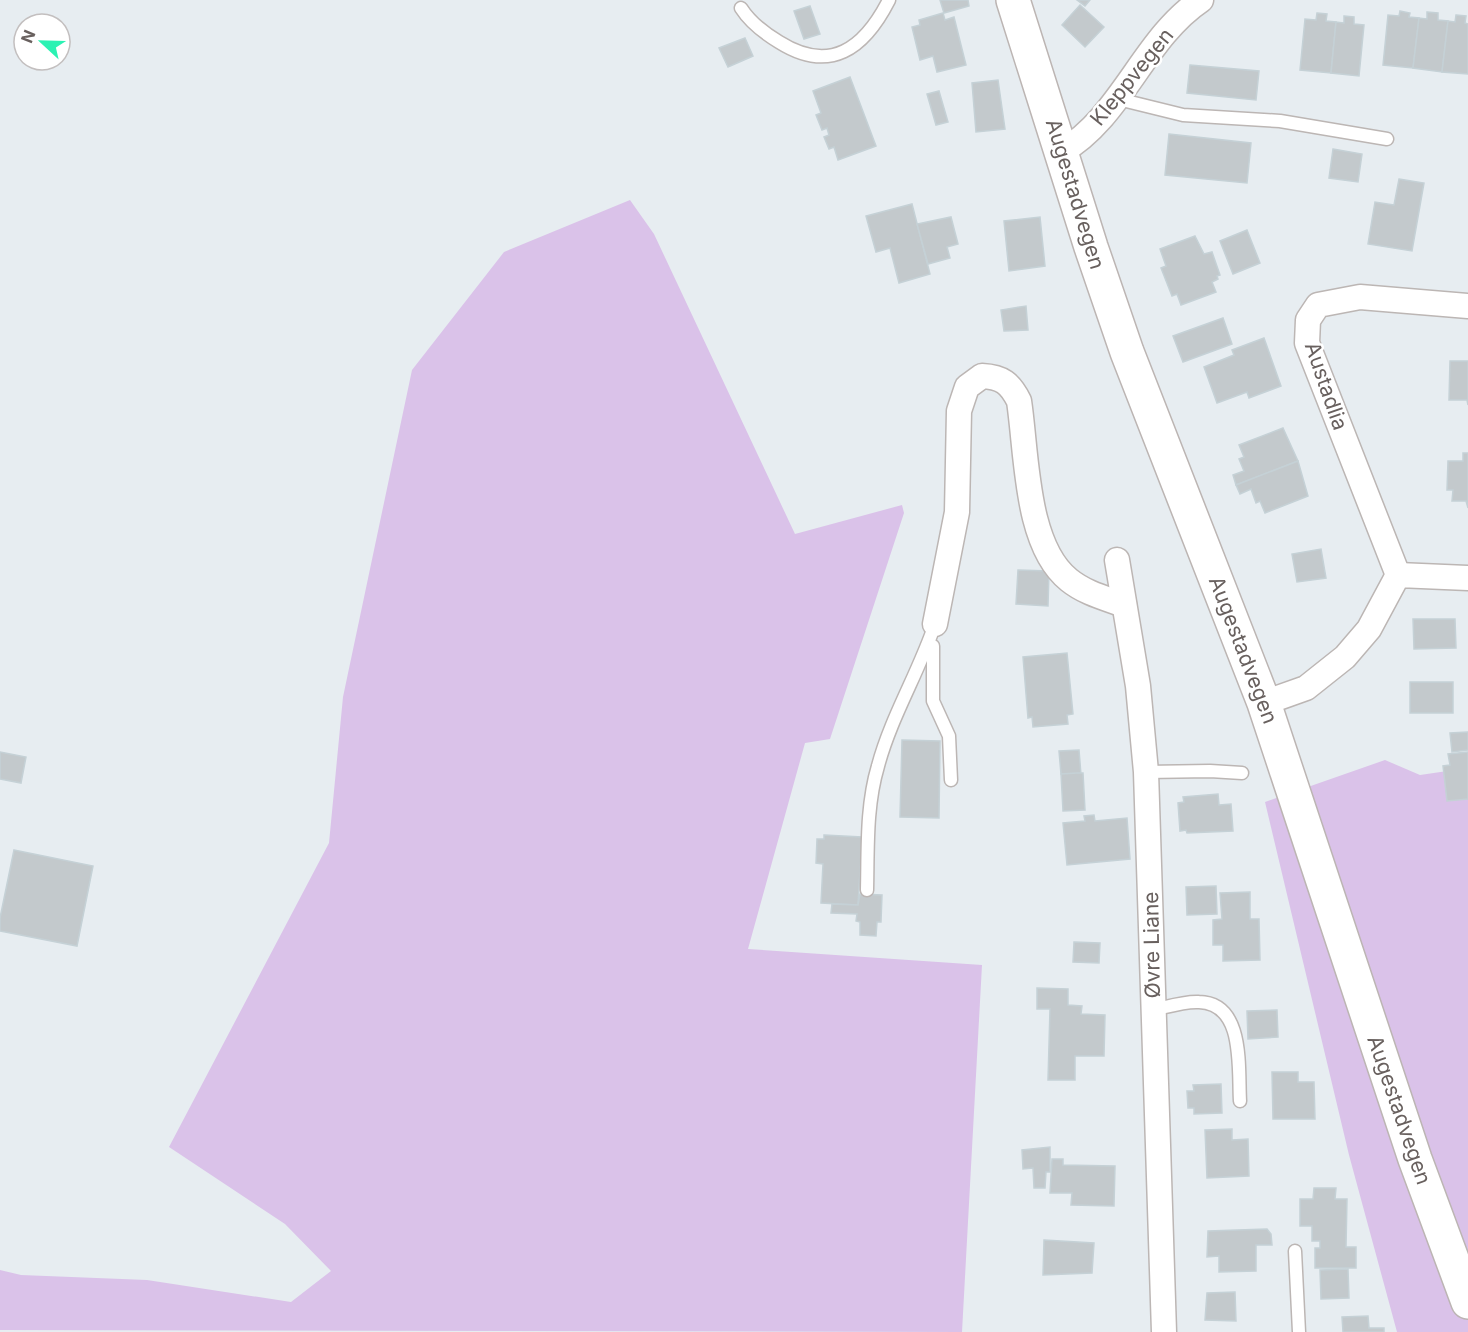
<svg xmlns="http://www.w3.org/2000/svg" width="1468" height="1332" viewBox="0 0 1468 1332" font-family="Inter,sans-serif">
<rect width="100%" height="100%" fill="#e7edf1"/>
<g fill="#dac2e9">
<polygon points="630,200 654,234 795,534 902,505 904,513 830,739 805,743 748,949 982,965 962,1332 0,1330 0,1270 21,1275 147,1280 291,1302 331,1271 285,1224 169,1147 329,843 343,697 412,370 504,252"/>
<polygon points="1385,760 1420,775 1468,768 1468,1332 1397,1332 1349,1155 1265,802"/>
</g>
<g fill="#c3c9cc" stroke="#c5d1d6" stroke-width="1.5">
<polygon points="940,0 968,0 969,6 944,13"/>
<polygon points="1077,0 1090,0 1085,6"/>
<polygon points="1080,5 1104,27 1085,47 1062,25"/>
<polygon points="810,6 820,34 804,39 794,11"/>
<polygon points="1400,11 1410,13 1409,17 1419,18 1413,68 1383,65 1388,15 1399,16"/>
<polygon points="1427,12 1438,13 1438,20 1448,21 1442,72 1413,68 1419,18 1427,19"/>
<polygon points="943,13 945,20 954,17 966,65 937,72 933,56 920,60 912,27 920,25 919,20"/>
<polygon points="1317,13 1327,14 1326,21 1336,22 1331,73 1300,70 1305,19 1316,20"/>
<polygon points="1456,15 1466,16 1465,23 1468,24 1468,74 1442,72 1448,21 1455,22"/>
<polygon points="1344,16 1354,17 1354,24 1364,25 1359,76 1331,73 1336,22 1344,23"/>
<polygon points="745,38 753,56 728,67 719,48"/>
<polygon points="1190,65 1259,71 1256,100 1187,93"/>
<polygon points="850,77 876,146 838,160 834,147 829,149 824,137 829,135 827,128 822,130 816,115 821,113 813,91"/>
<polygon points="998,80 1005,129 976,132 972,83"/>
<polygon points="939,91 948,122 936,125 927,94"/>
<polygon points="1169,134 1251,143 1247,183 1165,175"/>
<polygon points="1333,149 1362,154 1358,182 1329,178"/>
<polygon points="1399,179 1424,183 1412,251 1368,244 1375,202 1394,205"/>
<polygon points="912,204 930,274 899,283 890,248 876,252 866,216"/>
<polygon points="951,217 958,244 947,247 950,258 928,264 917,224"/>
<polygon points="1040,217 1045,266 1009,271 1004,221"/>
<polygon points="1247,230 1260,263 1233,274 1220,241"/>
<polygon points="1195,236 1204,254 1212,252 1220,275 1217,276 1218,279 1212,282 1216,292 1181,305 1177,294 1172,296 1161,268 1166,266 1160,249"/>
<polygon points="1026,306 1028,330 1004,331 1001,310"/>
<polygon points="1223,318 1232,344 1183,362 1173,336"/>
<polygon points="1264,338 1281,386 1249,398 1247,392 1217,403 1204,367 1234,355 1232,350"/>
<polygon points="1450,361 1468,361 1468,405 1467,400 1449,400"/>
<polygon points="1283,428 1298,461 1236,485 1233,475 1244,471 1239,459 1244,457 1239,445"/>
<polygon points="1463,453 1468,453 1468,508 1466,501 1452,501 1453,490 1447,490 1448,461 1463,461"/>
<polygon points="1298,461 1308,496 1265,513 1260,501 1256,503 1251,489 1240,494 1236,485"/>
<polygon points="1321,549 1326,578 1297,582 1292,554"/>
<polygon points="1018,570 1049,571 1048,606 1016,604"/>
<polygon points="1413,619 1455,619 1456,648 1414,649"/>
<polygon points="1067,653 1073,714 1067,715 1068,724 1033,727 1032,717 1028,718 1023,657"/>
<rect x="1410" y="682" width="43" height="31"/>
<polygon points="1468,732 1468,750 1452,752 1450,733"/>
<polygon points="902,740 940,741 939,818 900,817"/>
<polygon points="1079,750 1081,775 1061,774 1059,751"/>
<polygon points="0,752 26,757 21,783 0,779"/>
<polygon points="1468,752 1468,799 1447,801 1443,766 1450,765 1448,754"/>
<polygon points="1077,773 1083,773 1085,810 1063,811 1061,774"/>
<polygon points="1218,794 1219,805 1231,804 1233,831 1187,833 1186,830 1180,831 1178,803 1184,802 1183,797"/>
<polygon points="1094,815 1095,821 1127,818 1130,859 1067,865 1063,823 1085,821 1084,816"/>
<polygon points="824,835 862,837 858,905 821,903 823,864 816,863 817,839 824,839"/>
<polygon points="14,850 93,866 77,946 0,931 0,918"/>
<polygon points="1216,886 1217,914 1187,915 1186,887"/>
<polygon points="1250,892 1250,919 1259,919 1260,960 1223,961 1223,945 1213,945 1213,920 1222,919 1220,893"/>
<polygon points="860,894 882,895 881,922 877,922 876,936 860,935 860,922 856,921 857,914 831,913 832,904 858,905"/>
<polygon points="1074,942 1100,943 1099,963 1073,962"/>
<polygon points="1037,988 1068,989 1068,1005 1082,1006 1081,1014 1105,1015 1104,1056 1075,1056 1075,1080 1048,1080 1050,1009 1037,1009"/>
<polygon points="1277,1010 1278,1037 1248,1039 1247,1011"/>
<polygon points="1272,1072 1298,1072 1298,1082 1314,1082 1315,1119 1273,1119"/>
<polygon points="1221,1084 1222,1113 1194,1114 1194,1108 1188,1108 1187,1091 1194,1091 1193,1085"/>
<polygon points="1232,1129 1232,1140 1248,1139 1249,1176 1207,1178 1205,1130"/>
<polygon points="1050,1147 1050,1172 1046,1172 1045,1188 1034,1188 1033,1168 1023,1169 1022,1150"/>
<polygon points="1052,1159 1063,1159 1063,1165 1115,1166 1114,1206 1071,1205 1072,1193 1050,1193"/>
<polygon points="1314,1188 1336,1188 1335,1199 1347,1199 1346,1247 1356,1247 1356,1268 1315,1268 1315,1248 1320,1248 1320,1241 1312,1241 1312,1226 1300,1226 1300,1199 1313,1199"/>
<polygon points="1267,1229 1271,1234 1272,1245 1256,1245 1256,1271 1219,1272 1219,1256 1207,1257 1208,1231"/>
<polygon points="1044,1240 1094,1243 1092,1273 1043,1275"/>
<polygon points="1348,1269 1349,1298 1321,1299 1320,1270"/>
<polygon points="1235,1292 1236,1321 1205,1320 1207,1293"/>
<polygon points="1368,1316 1369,1328 1384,1328 1384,1332 1343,1332 1342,1317"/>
</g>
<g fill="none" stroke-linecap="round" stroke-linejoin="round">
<g stroke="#bcb6b4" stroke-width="15">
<g id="service">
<path d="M741 8C750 22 764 33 779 42 830 74 864 49 889 0"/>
<polyline points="1118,99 1183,115 1280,121 1387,139"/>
<polyline points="933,646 933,701 949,736 951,780"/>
<polyline points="1146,772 1210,771 1242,773"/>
<path d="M867 890C868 849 866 806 878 766 891 717 919 672 935 624"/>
<path d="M1153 1010C1167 1007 1184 1001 1199 1002 1245 1003 1238 1068 1240 1101"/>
<polyline points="1295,1251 1299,1332"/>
</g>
</g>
<g stroke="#bcb6b4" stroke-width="27">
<g id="minor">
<path d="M1061 152C1122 117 1143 39 1201 0"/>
<polyline points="1117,560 1138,686 1146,772 1164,1332"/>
<polyline points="1398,575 1307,343 1308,320 1318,305 1360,297 1468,306"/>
<path d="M935 624 957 512 959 411 967 387 982 376C1002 377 1010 383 1019 401 1027 453 1025 545 1069 580 1085 593 1105 598 1124 605"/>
<polyline points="1264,703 1306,688 1345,657 1369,629 1398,575 1468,578"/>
</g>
</g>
<g stroke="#bcb5b3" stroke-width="36">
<polyline id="secondary" points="1013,0 1091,247 1127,352 1264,703 1415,1159 1468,1302"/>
</g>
<use href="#service" stroke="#fff" stroke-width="12"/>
<use href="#minor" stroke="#fff" stroke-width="24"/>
<use href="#secondary" stroke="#fff" stroke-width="33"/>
</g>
<g text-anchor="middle" stroke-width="5" stroke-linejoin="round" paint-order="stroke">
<g font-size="21" fill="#68605e" stroke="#fff">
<text transform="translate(1132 77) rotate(-51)" y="7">Kleppvegen</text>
<text transform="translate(1075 194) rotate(73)" y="7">Augestadvegen</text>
<text transform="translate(1326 386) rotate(71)" y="7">Austadlia</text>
<text transform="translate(1243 650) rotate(69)" y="7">Augestadvegen</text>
<text transform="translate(1152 945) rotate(-91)" y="7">Øvre Liane</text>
<text transform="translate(1399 1110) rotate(71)" y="7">Augestadvegen</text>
</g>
</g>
<g transform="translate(42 42) rotate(292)"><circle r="28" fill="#ffffff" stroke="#c3bfbf" stroke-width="1.5"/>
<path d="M0-4.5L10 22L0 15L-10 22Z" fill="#2bf2b3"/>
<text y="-9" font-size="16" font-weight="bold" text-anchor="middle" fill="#68605e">N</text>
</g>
</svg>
